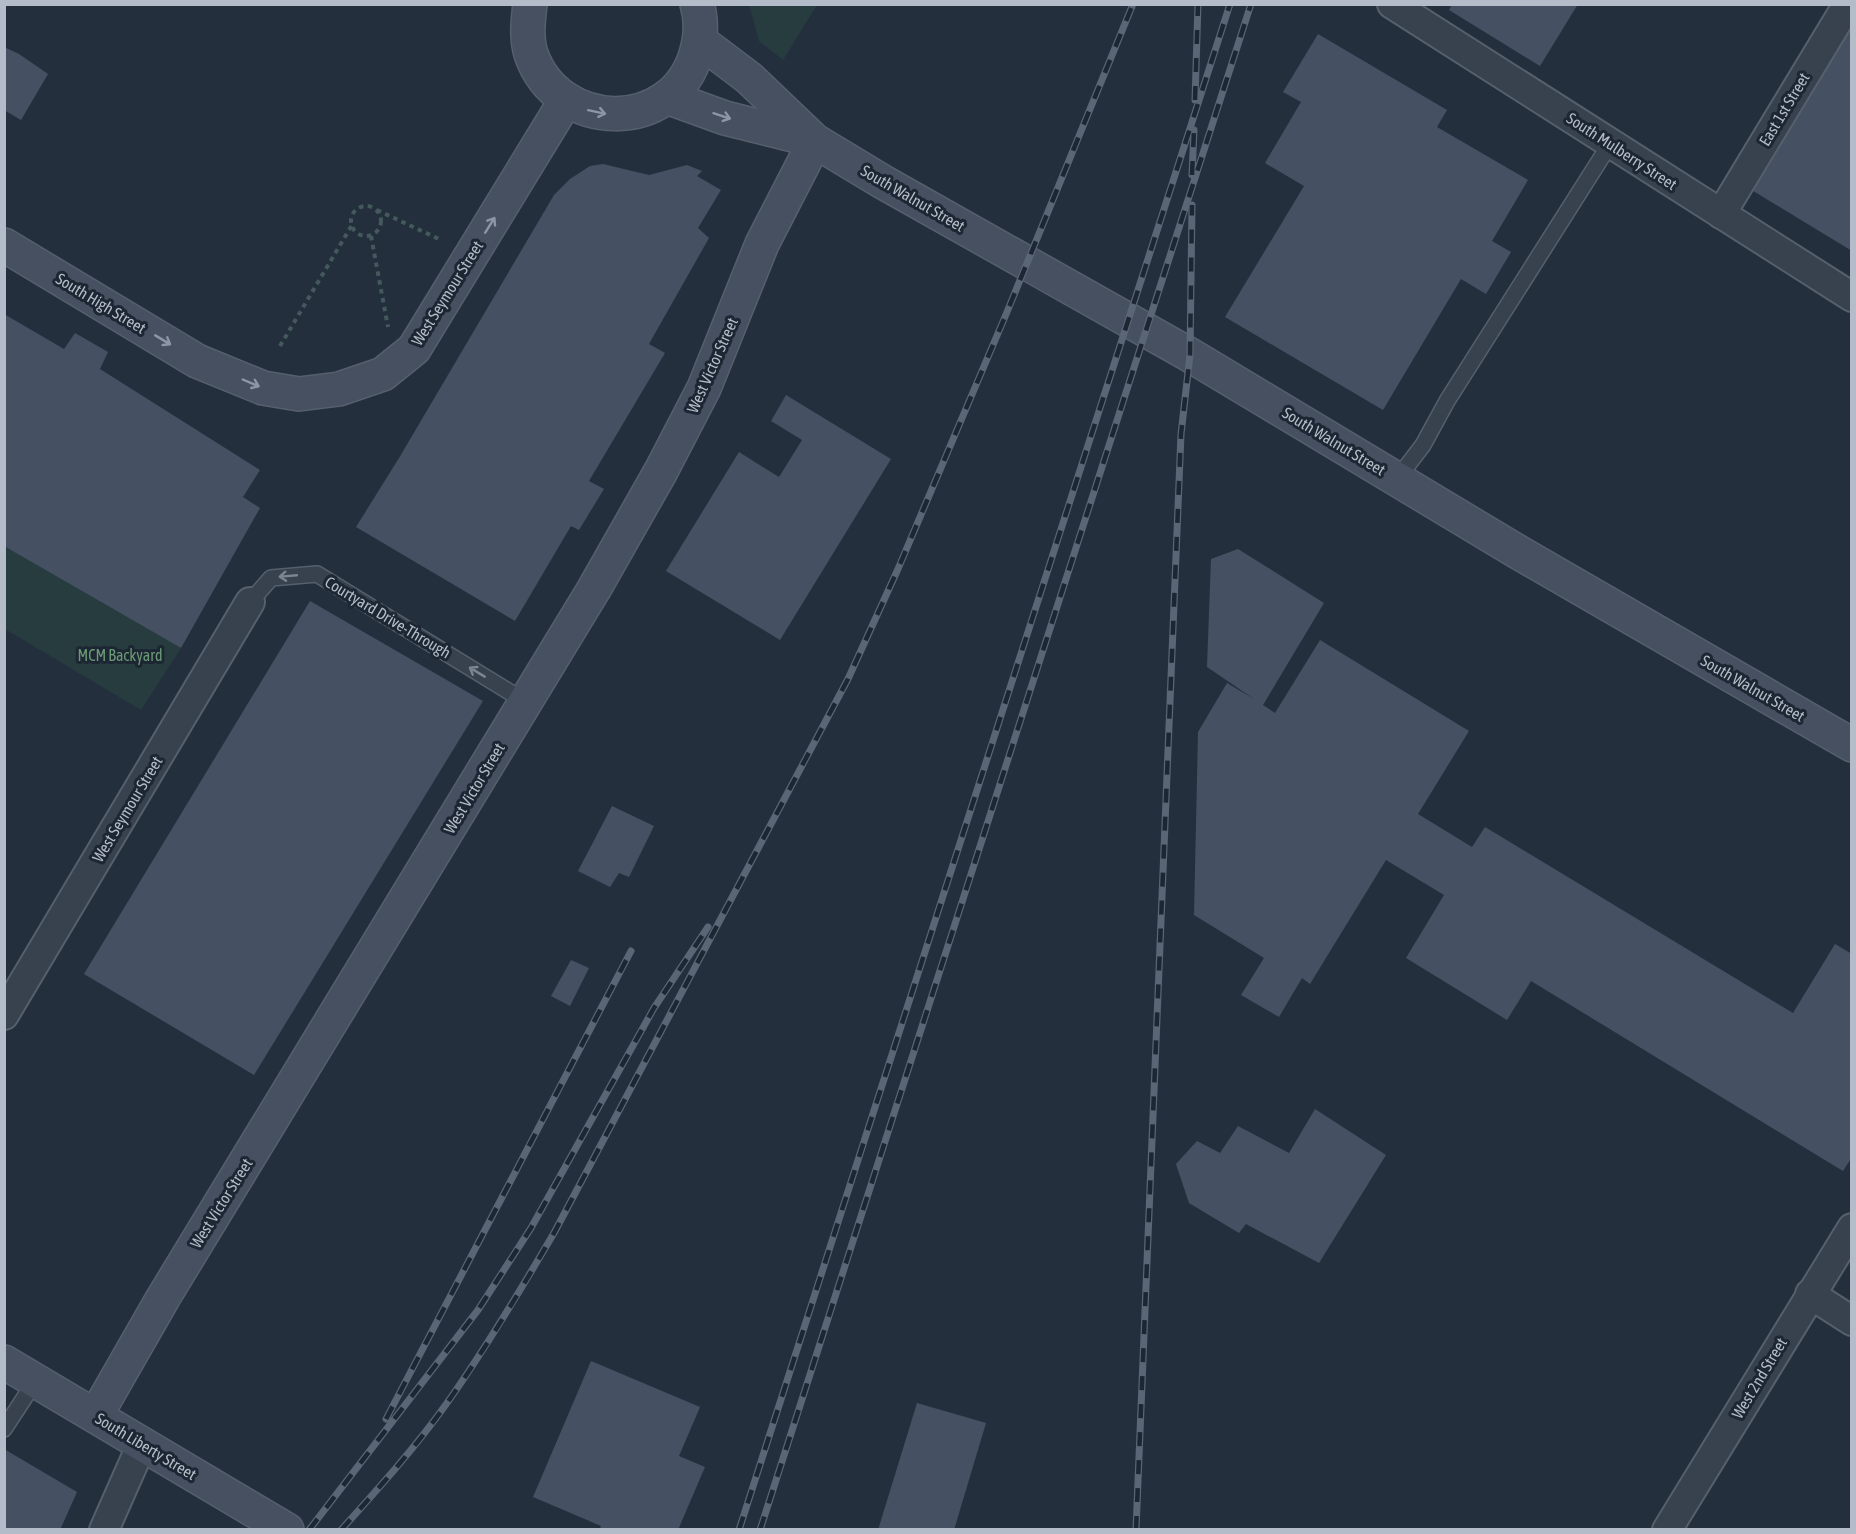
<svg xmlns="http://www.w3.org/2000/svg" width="1856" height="1534" viewBox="0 0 1856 1534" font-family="'Asap Condensed',sans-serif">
<rect width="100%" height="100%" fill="#242f3e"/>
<g fill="#263c3f">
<polygon points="749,5 749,4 817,5 783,60 759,41"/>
<polygon points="5,546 181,648 141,710 5,629"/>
</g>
<g fill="#455162">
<polygon points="1452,4 1578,4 1540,66 1449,10"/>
<polygon points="1852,23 1852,251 1750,189"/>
<polygon points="1318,34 1447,110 1437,127 1528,180 1492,241 1511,252 1486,294 1461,279 1383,410 1225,317 1304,186 1265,163 1301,102 1283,92"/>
<polygon points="4,47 19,54 48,74 21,120 4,110"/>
<polygon points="603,164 649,175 687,165 702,171 697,176 721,190 698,228 709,238 649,344 665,353 589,481 604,489 579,530 571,526 515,621 356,527 399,458 554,195 570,179 590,166"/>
<polygon points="4,314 64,349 75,333 108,352 100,369 260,470 243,497 260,508 181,648 4,546"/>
<polygon points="786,395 891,459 780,640 666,571 739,452 779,477 802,440 771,421"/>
<polygon points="1238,549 1324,603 1263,705 1275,713 1320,640 1469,731 1418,814 1472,847 1485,827 1793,1013 1835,944 1852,954 1852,1157 1843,1171 1531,981 1507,1020 1406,958 1444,895 1386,860 1310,984 1302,978 1279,1017 1241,995 1264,958 1194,915 1198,732 1227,683 1254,699 1207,667 1211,559"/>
<polygon points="310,601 483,701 254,1075 84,974"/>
<polygon points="612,806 654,826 629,877 619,873 610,887 578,871"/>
<polygon points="571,960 589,968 570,1006 551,996"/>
<polygon points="1315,1109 1386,1155 1319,1263 1246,1224 1239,1233 1189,1203 1176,1164 1197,1141 1220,1153 1238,1126 1289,1153"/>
<polygon points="591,1361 700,1407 679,1456 705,1467 678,1530 599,1530 601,1526 533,1497"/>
<polygon points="917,1403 986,1423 954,1530 878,1530"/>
<polygon points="4,1449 77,1492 60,1530 4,1530"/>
</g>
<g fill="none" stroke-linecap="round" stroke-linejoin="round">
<g stroke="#565f6c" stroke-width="18">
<g id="lane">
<polyline points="1397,479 1423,445 1447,401 1610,144"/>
<polyline points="250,602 271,578 317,574 526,702"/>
<polyline points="4,1429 36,1380"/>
</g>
</g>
<g stroke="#565f6c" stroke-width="32">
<g id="street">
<polyline points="1392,4 1852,297"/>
<polyline points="1721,214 1848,4"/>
<polyline points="4,1015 250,602"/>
<polyline points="1810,1294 1852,1321"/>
<polyline points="104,1530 142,1444"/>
<polyline points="1667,1530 1852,1228"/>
</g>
</g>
<g stroke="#565f6c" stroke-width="36">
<g id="secondary">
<path d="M530 4C528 21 526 38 531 54 558 132 672 135 696 54 701 38 702 21 697 4"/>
<polyline points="700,41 749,78 815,141 883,182 1190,355 1518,552 1852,745"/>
<polyline points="667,97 725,118 813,140"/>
<polyline points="4,245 197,361 263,388 299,394 339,389 383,374 414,349 566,100"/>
<polyline points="4,1362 287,1530"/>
<polyline points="96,1415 163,1298 594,589 661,471 704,388 762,244 815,141"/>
</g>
</g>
<g stroke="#44595c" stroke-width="4" stroke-dasharray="4.5 4.5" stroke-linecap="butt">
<circle cx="366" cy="221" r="15"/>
<polyline points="377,210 441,240"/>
<polyline points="371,236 388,327"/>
<polyline points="280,346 352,225"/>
</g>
<use href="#lane" stroke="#38414e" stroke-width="15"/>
<use href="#street" stroke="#38414e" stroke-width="28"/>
<use href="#secondary" stroke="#465061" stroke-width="33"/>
<g stroke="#5a6575" stroke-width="7">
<g id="rail">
<polyline points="1195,100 1198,4"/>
<polyline points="1192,175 1194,130"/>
<polyline points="386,1419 631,951"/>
<polyline points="309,1530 478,1310 531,1228 654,1008 708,927"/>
<path d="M341 1530C378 1489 415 1448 447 1403 486 1348 520 1291 554 1233L848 679 898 569 1007 312 1133 4"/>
<polyline points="739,1530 1230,4"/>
<polyline points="760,1530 1251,4"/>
<polyline points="1136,1530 1181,434 1190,355 1192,205"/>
</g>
</g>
<use href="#rail" stroke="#1d2633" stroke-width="4.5" stroke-dasharray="14" stroke-linecap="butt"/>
</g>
<defs><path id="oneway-shaft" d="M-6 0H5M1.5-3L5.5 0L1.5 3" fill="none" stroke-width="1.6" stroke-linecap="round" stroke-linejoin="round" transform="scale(1.5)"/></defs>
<g stroke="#8e96a5">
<use href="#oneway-shaft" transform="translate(597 112) rotate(12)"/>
<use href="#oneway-shaft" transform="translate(722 116) rotate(18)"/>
<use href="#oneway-shaft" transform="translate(490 225) rotate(-58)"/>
<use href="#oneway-shaft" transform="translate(163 340) rotate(31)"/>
<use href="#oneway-shaft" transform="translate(251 383) rotate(23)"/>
</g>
<g stroke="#7c8592">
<use href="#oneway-shaft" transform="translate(288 576) rotate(175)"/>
<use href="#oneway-shaft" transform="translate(477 672) rotate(-149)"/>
</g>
<g text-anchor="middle" stroke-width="6" stroke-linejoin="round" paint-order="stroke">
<g font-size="16" fill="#b4bcc9" stroke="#1d2633">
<text transform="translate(1784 109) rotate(-59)" y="6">East 1st Street</text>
<text transform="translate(1622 151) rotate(33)" y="6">South Mulberry Street</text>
<text transform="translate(913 198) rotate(30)" y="6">South Walnut Street</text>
<text transform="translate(447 293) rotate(-58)" y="6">West Seymour Street</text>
<text transform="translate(101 303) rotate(31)" y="6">South High Street</text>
<text transform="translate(712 365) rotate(-66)" y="6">West Victor Street</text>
<text transform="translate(1334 441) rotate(31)" y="6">South Walnut Street</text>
<text transform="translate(388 617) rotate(31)" y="6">Courtyard Drive-Through</text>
<text transform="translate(1753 688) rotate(30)" y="6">South Walnut Street</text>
<text transform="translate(474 788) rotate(-59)" y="6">West Victor Street</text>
<text transform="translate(127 809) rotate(-59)" y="6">West Seymour Street</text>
<text transform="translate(221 1203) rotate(-58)" y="6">West Victor Street</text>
<text transform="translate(1759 1378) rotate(-59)" y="6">West 2nd Street</text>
<text transform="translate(146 1446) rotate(31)" y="6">South Liberty Street</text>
</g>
<g font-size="16" fill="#6b9a76" stroke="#1d2633">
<text x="120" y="661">MCM Backyard</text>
</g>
</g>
<rect width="1856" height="1534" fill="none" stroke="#b4bcc9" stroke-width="12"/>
</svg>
